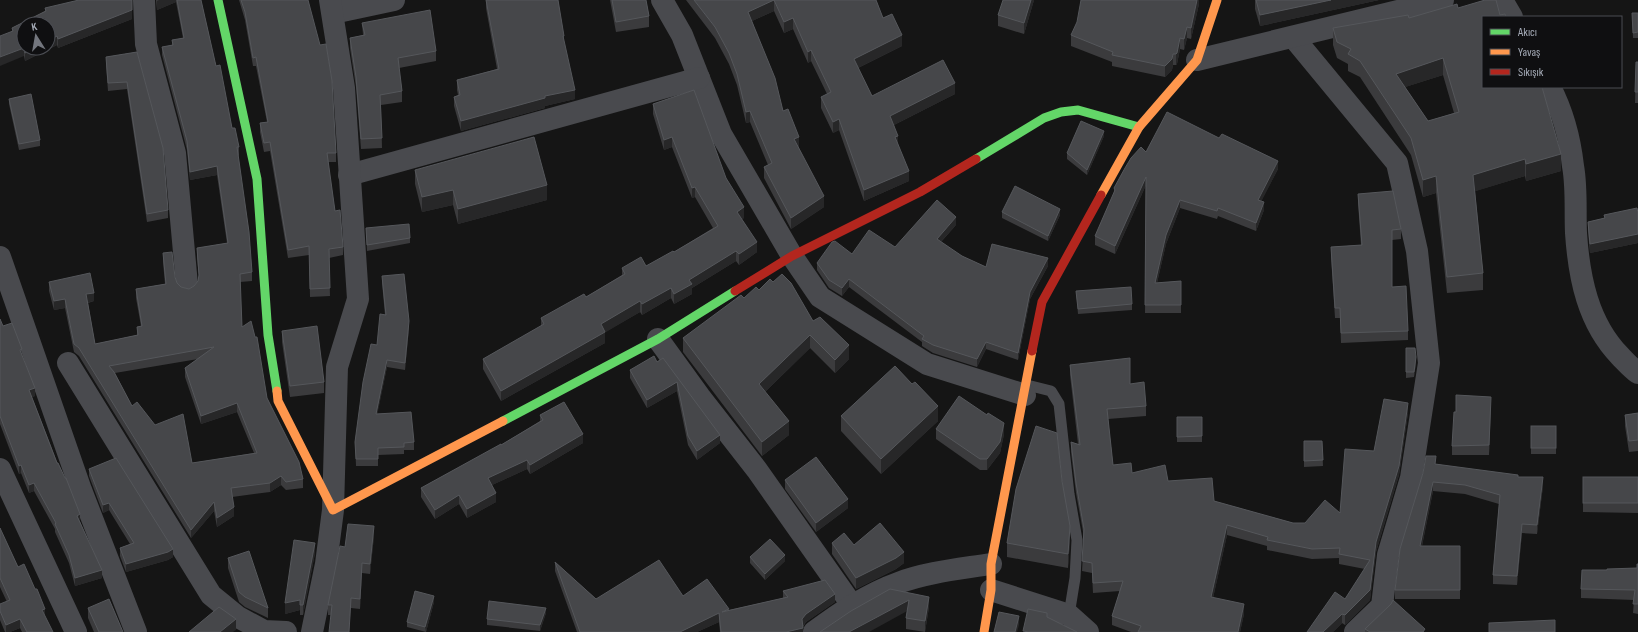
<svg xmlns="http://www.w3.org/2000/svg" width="1638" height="632" viewBox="0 0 1638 632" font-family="'Sofia Sans Condensed',sans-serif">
<rect width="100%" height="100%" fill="#151515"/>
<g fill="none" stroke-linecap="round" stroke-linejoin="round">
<polyline stroke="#494a4e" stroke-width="11" points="1027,385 1051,391 1059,404 1069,494 1077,540 1075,578 1069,615"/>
<g stroke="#494a4e" stroke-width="22">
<polyline points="144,0 146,44 175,153 187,285"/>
<polyline points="662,0 682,35 721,134 792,256 820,297 927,364 1025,395"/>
<polyline points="1502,0 1512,17"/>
<polyline points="333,13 394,0"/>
<polyline points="1293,37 1397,163 1417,251 1429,363 1411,478 1388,555 1382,606 1355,632"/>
<polyline points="1197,60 1443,0"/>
<path d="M1550 87C1563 112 1570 139 1573 166 1577 188 1575 211 1576 233 1579 278 1588 323 1620 356 1626 362 1631 368 1638 373"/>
<polyline points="349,175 699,78"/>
<polyline points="0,257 81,490 136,632"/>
<polyline points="658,339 700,397 757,470 852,605"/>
<polyline points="68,363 211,595 238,617 264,631 286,632"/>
<polyline points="0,469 76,632"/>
<polyline points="991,590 1069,615 1088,632"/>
<polyline points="312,632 326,564 333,510 337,367 358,299 344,88 330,0"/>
<path d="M814 632C840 613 867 594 898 583 927 572 960 569 991 564"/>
</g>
<g stroke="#63d668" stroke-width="9">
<polyline points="218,0 257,179 268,335 277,391"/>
<polyline points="976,159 1044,118 1061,112 1078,110 1139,127"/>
<polyline points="503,421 658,339 735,291"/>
</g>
<g stroke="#ff974d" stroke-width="9">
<polyline points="1101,195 1139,127 1197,60 1217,0"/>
<polyline points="277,391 278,401 333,510 503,421"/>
<polyline points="984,632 991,590 991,564 1032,351"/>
</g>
<g stroke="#b3261e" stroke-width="9">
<polyline points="735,291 792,256 920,192 976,159"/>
<polyline points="1032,351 1042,302 1101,195"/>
</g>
</g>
<g fill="#3b3b3d" fill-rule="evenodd">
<path d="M156 0H201L216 66 232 128 239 147V155L238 156 252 272V281L240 282 242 327 267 398 303 479V488L286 490 281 485 270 492 232 497 234 516 217 527 214 511 191 538 79 356 74 352 65 308 54 310 49 291V282L94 301 88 303 95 344 137 335V327L141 326 136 298V289L165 284 163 262V253L177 283 181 287 189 289 194 286 198 281 199 278 197 257V248L227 243 217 175 190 180 187 150 162 55V47L172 45V40L183 38 176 2 157 10ZM198 359 185 368V377L201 424 237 412 254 453 192 463 155 425 132 406 115 373Z"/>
<polygon points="239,0 308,0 336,153 336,162 328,162 335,211 343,247 343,255 329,258 330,296 310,297 309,255 288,258 270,151 264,152 260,132 260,123 267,122 256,66 253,66 245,20"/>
<polygon points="486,0 558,0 564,36 564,44 575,99 545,106 545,108 461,131 454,106 454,97 458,95 457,90 457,80 497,69 486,8"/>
<polygon points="610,0 646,0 649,16 649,27 616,32"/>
<polygon points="686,0 876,0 883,18 902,46 858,68 872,96 955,94 894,125 898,144 909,181 864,201 839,130 833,133 821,108 821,97 827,94 811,61 808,63 793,29 784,33 774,11 752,21 783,111 824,207 791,229 764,178 764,167 768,165 750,122 746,123 737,85 729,64 715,38"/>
<polygon points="1034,0 1024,34 998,26 998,15"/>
<polygon points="1199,0 1199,4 1191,39 1187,38 1184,50 1180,49 1177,64 1176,65 1173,65 1172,70 1165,77 1112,66 1112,62 1071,46 1071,35"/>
<polygon points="1255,0 1379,0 1260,26 1255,9"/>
<polygon points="45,8 132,19 58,48 57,45 25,61 24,56 12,31 12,28 45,11"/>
<path d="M1458 8 1500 15 1506 17H1483L1561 171 1526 181 1525 176 1475 191 1483 273V290L1447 293 1436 193 1423 197 1411 155 1360 77 1348 71V64L1337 58 1333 45V28L1409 18ZM1443 75 1454 113 1428 121 1405 87Z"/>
<polygon points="1632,13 1638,13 1638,38 1633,38"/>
<polygon points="362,23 436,51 436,61 399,68 402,91 402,102 381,105 382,148 361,149 356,87 350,48 350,38 363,35"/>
<polygon points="137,52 168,210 168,218 147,222 127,89 108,91 106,65 106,57"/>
<polygon points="1636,62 1638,62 1638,103 1635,103"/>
<polygon points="9,99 40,140 40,146 19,150 9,104"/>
<polygon points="653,104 726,178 744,218 742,219 757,252 739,265 736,261 692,288 692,294 674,304 671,298 642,315 640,312 605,332 605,343 501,401 483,369 483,359 541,326 541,318 586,297 622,275 622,268 646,266 674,252 713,228 695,197 692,198 672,147 664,150 653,114"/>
<polygon points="1104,136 1087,175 1067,159 1067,153"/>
<polygon points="1146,152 1278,169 1261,201 1264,210 1256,231 1218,216 1217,219 1180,208 1166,244 1157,283 1181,281 1181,313 1145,313 1146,185 1115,254 1095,245 1095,236 1114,194 1114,188"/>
<polygon points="415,170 547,200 458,224 453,205 422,212 415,184"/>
<polygon points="1358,194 1401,229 1401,239 1392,240 1392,287 1408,331 1408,340 1341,343 1340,318 1335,318 1331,257 1331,247 1361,245 1358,203"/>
<polygon points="1002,212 1060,215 1048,241 1002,218"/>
<polygon points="1638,213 1638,243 1590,253 1588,231 1588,222 1604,218 1604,215"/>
<polygon points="956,225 941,242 962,256 986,267 1048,266 1030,299 1018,360 986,349 977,367 933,353 922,346 922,342 849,287 842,296 829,288 817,270 817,263 852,254 895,247"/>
<polygon points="366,228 410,238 410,243 367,251"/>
<polygon points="382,276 409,328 405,370 387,367 377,414 414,442 414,450 404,450 404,454 378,455 378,466 356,466 355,442 385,315 382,283"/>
<polygon points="1076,291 1132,304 1132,310 1078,314"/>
<polygon points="744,298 813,321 849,359 835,373 810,348 765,392 789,435 762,456 683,352 683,338"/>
<polygon points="0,319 3,326 22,355 35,396 32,397 102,578 75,586 69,563 55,532 55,529 34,491 29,493 21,473 19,474 0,424"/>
<polygon points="282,331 324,382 324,393 290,397 282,342"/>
<polygon points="1406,348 1416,363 1414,377 1406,378"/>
<polygon points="663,358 720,443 697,460 688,445 677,391 647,408 630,378 630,370 657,362"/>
<polygon points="1070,365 1130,368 1130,384 1146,406 1146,416 1108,419 1113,465 1132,473 1168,481 1214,501 1293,523 1305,523 1340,513 1374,451 1408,413 1399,475 1376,552 1370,600 1345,625 1342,623 1333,632 1345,599 1365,569 1339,564 1339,558 1312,559 1267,550 1267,546 1227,535 1213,598 1244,614 1240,632 1131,632 1112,625 1112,616 1120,591 1093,593 1092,573 1082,571 1084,537 1076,493 1071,452 1071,442 1078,444 1070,375"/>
<polygon points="1491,406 1489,455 1452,455 1452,446"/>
<polygon points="1638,413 1638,451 1629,452 1625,426 1625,415"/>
<polygon points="540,415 583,443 530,474 527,469 492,485 496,502 467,518 459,504 435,519 421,497 421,488 501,445 540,421"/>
<polygon points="841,416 938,421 881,474 841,431"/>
<rect x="1177" y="417" width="25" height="25"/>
<rect x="1531" y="426" width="25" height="28"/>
<polygon points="936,429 1004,434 1000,453 987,470 980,470 936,439"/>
<polygon points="1304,441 1322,441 1323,466 1304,467"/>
<polygon points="1436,464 1518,477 1543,486 1537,534 1522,533 1517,585 1493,584 1493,575 1499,504 1465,494 1433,491 1422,546 1460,546 1460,599 1395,599 1395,590"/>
<polygon points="89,469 173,557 168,560 126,572 120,556 120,548 130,544 109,510 103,513 89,476"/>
<polygon points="1583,477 1638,477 1638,513 1583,512"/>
<polygon points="785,480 848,508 816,532 785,489"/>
<polygon points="1062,481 1070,540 1068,568 1007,557 1007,543"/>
<polygon points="0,528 18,567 53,632 22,632 20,628 10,632 5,632 0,620 0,604 7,602 0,587"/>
<polygon points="374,536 370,574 362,573 360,609 351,608 330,615 328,615 328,605 345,547"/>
<polygon points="832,543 854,545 904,563 896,569 856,589 832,554"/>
<polygon points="315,553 303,615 300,615 300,610 285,614"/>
<polygon points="750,557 785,561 765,580 750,563"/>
<polygon points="228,558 268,608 268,618 245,607 239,602 228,568"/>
<polygon points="555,562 596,599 683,596 729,610 783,598 783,591 835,602 806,622 803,627 803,632 720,632 719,622 697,632 577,632 555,571"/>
<polygon points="1638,564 1638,614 1633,613 1634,600 1581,598 1581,589 1607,570 1637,568"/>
<polygon points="434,602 426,632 407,627 407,622"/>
<polygon points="929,607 925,632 906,629 906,618 907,611 851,611"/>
<polygon points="88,608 123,632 94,632 88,618"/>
<polygon points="546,613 540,631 487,625 487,619"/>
<polygon points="1365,629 1425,632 1365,632"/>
</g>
<g fill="#272728">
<polygon points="159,0 176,0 176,2 157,10 157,1"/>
<polygon points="774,0 774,11 748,23 748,12"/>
<polygon points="1031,0 1034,0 1024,34 1024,23"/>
<polygon points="1197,0 1199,0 1199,4 1191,39 1191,28"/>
<polygon points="1331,0 1379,0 1260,26 1260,15"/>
<polygon points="132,10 132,19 58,48 58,39"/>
<polygon points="793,18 793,29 784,33 784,22"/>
<polygon points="1187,27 1187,38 1184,50 1184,39"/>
<polygon points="902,35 902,46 854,70 854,59"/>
<polygon points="57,36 57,45 25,61 25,53 34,48 48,48 48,41"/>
<polygon points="1180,38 1180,49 1177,64 1176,65 1176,54"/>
<polygon points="24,48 24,56 0,66 0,57"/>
<polygon points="811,50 811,61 808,63 808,52"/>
<polygon points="1173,54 1173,65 1172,70 1165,77 1165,66"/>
<polygon points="1443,58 1443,75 1396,90 1396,74"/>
<polygon points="955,83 955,94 890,127 890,116"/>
<polygon points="575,90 575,99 545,106 545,108 461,131 461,121 545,96"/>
<polygon points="750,111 750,122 746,123 746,112"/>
<polygon points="839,119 839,130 833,133 833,122"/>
<polygon points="1104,131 1104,136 1087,175 1087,170"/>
<polygon points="898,136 898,147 895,137"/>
<polygon points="672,137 672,147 664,150 664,140"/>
<polygon points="799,137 799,148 794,139"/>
<polygon points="1561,154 1561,171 1526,181 1526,164"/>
<polygon points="1525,159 1525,176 1473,192 1473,175"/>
<polygon points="1278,161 1278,169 1258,208 1258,200"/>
<polygon points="217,166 217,175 190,180 190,172"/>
<polygon points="909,171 909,181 864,201 864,190"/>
<polygon points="1436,176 1436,193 1423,197 1423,180"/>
<polygon points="1146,177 1146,185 1115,254 1115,246"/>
<polygon points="547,185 547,200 458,224 458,209"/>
<polygon points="695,187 695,197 692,198 692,188"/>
<polygon points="453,190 453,205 422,212 422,197"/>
<polygon points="824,196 824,207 791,229 791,218"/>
<polygon points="1180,200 1180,208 1166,244 1155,291 1155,283 1166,235"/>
<polygon points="1264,202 1264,210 1256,231 1256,223"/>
<polygon points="744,207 744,218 737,222 737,212"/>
<polygon points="1060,209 1060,215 1048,241 1048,236"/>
<polygon points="956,217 956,225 937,246 937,239"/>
<polygon points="1638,234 1638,243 1590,253 1590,244"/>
<polygon points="757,242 757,252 739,265 739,254"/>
<polygon points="736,251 736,261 692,288 692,294 674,304 674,294 689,280"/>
<polygon points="1048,258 1048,266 1030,299 1018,360 1018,353 1030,292"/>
<polygon points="849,279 849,287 842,296 842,288"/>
<polygon points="671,288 671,298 642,315 642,304"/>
<polygon points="94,293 94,301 86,303 86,294"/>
<polygon points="65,299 65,308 54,310 54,301"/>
<polygon points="640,301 640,312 601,335 601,324"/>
<polygon points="409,321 409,328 405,370 405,363"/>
<polygon points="605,332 605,343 501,401 501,391"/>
<polygon points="810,335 810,348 759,398 759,384"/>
<polygon points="986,342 986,349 977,367 977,359"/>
<polygon points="849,345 849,359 835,373 835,360"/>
<polygon points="1416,357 1416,363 1414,377 1414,372"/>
<polygon points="387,360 387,367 376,421 376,414"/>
<polygon points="677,382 677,391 647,408 647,400"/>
<polygon points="35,388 35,396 29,398 29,390"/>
<polygon points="1491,397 1491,406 1489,455 1489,445"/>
<polygon points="237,403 237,412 201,424 201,416"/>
<polygon points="1408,403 1408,413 1399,475 1376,552 1370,600 1345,625 1345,615 1370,590 1376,542"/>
<polygon points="938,406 938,421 881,474 881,459"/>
<polygon points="789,421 789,435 762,456 762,442"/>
<polygon points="1004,423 1004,434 1000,453 987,470 987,459"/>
<polygon points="583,434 583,443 530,474 530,465"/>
<polygon points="720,435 720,443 697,460 697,451"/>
<polygon points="527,460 527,469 488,487 488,478"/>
<polygon points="21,465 21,473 19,474 19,466"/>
<polygon points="281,476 281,485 270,492 270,483"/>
<polygon points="1543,477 1543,486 1537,534 1537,525"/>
<polygon points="1433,482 1433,491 1420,555 1420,546"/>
<polygon points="34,483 34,491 29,493 29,485"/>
<polygon points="496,493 496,502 467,518 467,509"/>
<polygon points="459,495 459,504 435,519 435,510"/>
<polygon points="848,499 848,508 816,532 816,523"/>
<polygon points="214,502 214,511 191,538 191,530"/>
<polygon points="109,503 109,510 103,513 103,505"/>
<polygon points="234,507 234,516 217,527 217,518"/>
<polygon points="80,514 80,522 77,516"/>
<polygon points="1522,524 1522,533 1517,585 1517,576"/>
<polygon points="1227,525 1227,535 1211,607 1211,597"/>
<polygon points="374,526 374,536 370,574 370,564"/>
<polygon points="1070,526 1070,540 1068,568 1068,554"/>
<polygon points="315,543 315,553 303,615 303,605"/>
<polygon points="173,549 173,557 168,560 126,572 126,564"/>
<polygon points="904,552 904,563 896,569 856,589 856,578"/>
<polygon points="785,555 785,561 765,580 765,574"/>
<polygon points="362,563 362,573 360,609 360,599"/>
<polygon points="102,570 102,578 75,586 75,578"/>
<polygon points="835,594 835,602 806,622 802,627 802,619 806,614"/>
<polygon points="434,596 434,602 426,632 425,627"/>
<polygon points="929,597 929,607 925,632 925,621"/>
<polygon points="351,598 351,608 349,632"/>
<polygon points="300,600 300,610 285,614 285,603"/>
<polygon points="909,600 909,610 869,632 849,632"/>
<polygon points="1244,604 1244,614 1240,632 1238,632"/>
<polygon points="546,608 546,613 540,631 540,625"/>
<polygon points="45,609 45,617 42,610"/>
<polygon points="719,613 719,622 697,632 680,632"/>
<polygon points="1342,614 1342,623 1333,632 1323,632"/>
<polygon points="1019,616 1019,625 1017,632 1015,632"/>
<polygon points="20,619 20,628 10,632 6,632 6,625"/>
<polygon points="236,619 236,630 233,632 220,632"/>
<polygon points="803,628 803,632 786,632"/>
</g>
<g fill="#46474a" stroke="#55575b" fill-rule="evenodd">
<polygon points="79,0 132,0 132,10 58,39 57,36 48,41 48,24 24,24 24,48 34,48 25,53 24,48 0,57 0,36 13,31 12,28 46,11 45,8"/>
<path d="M177 0H201L216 66 220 65 232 128H235L239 147H237L249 232 252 272 240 274 242 327 251 321 255 337H257L267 398 299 462 303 479 286 482 281 476 270 483 231 488 234 507 217 518 214 502 191 530 79 348 74 344 65 299 54 301 49 282 90 273 94 293 86 294 95 344 138 335 137 327 142 326 136 289 166 284 163 253 172 252 175 277 177 283 181 287 189 289 194 286 198 281 199 275 197 248 228 243 217 166 190 172 187 141 162 47 173 45 172 40 184 38ZM214 347 185 368 201 416 237 403 257 453 192 463 183 414 155 425 137 402 132 406 114 372 109 366Z"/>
<polygon points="241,0 308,0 320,45 326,44 332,81 336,153 327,153 335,211 340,210 343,247 329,249 330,288 310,289 309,246 288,250 270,142 264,143 260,123 268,122 256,57 253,58 245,12"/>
<polygon points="486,0 558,0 564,36 563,36 575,90 545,96 545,98 461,121 454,97 460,95 457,80 499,69"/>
<polygon points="612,0 646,0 649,16 616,22"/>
<polygon points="694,0 876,0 883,18 892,14 902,35 854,59 872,96 943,60 955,83 890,116 898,136 895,137 909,171 864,190 839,119 833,122 821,97 831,92 811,50 808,52 793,18 784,22 774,0 748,12 775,78 783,111 788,109 799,137 794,139 824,196 791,218 764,167 772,163 750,111 746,112 737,74 729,53 715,27"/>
<polygon points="1003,0 1031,0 1024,23 998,15"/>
<polygon points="1081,0 1197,0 1191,28 1187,27 1184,39 1180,38 1177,53 1176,54 1173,54 1172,59 1165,66 1112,55 1113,52 1071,35 1077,22"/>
<polygon points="1256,0 1331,0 1260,15"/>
<path d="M1485 0H1496L1500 15 1505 14 1506 17H1483V87H1542L1561 154 1526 164 1525 159 1473 175 1483 273 1447 277 1436 176 1423 180 1411 138 1360 61 1348 54 1351 49 1337 42 1333 28 1408 15 1409 18 1457 4 1458 8ZM1443 58 1459 112 1428 121 1396 74Z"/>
<polygon points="430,10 436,51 398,58 402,91 380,95 382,138 361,139 356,77 350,38 365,35 362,23"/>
<polygon points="1632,13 1638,13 1638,32 1633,33"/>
<polygon points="137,52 163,148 168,210 147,214 127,82 108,83 106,57"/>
<polygon points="1636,62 1638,62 1638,92 1635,92"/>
<polygon points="694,90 726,178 744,207 737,212 757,242 739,254 736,251 689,280 692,284 674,294 671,288 642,304 640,301 601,324 605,332 501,391 483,359 544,324 541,318 584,294 586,297 625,274 622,268 641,257 646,266 673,251 674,252 718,226 695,187 692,188 672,137 664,140 653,104"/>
<polygon points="31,94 40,140 19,144 9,99"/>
<polygon points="1167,112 1219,138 1222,134 1278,161 1258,200 1264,202 1256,223 1218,208 1217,211 1180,200 1166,235 1155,283 1181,281 1181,305 1145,305 1146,177 1115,246 1095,236 1115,190 1114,188 1125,168 1131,158 1141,147 1146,152"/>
<polygon points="1081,121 1104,131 1087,170 1067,153"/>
<polygon points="534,137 547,185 458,209 453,190 422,197 415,170"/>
<polygon points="1015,186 1060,209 1048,236 1002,212"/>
<polygon points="1393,191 1401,229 1392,230 1392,287 1406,286 1408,331 1341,333 1340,308 1335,308 1331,247 1362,245 1358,194"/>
<polygon points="937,200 956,217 937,239 962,256 986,267 992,244 1048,258 1030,292 1018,353 986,342 977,359 933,345 922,339 924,336 849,279 842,288 829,280 817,263 832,242 835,241 852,254 869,230 895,247"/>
<polygon points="1637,208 1638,213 1638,234 1590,244 1588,222 1605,218 1604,215"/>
<polygon points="409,224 410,238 367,245 366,228"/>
<polygon points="404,274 409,321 405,363 387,360 376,414 411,412 414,442 404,443 404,447 378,448 378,459 356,459 355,442 363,382 371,344 377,345 380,314 386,315 382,276"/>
<polygon points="782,274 791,283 813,321 820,317 849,345 835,360 810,335 759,384 789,421 762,442 683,338 741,295 744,298 756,287 759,290 770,279 773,282"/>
<polygon points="1131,287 1132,304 1078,309 1076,291"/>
<polygon points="0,319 3,326 12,323 22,349 20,350 35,388 29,390 57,463 58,463 65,478 66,478 80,514 77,516 102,570 75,578 69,555 55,524 56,523 34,483 29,485 21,465 19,466 0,416"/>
<polygon points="317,326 324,382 290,386 282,331"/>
<polygon points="1406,348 1415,348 1416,357 1414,372 1406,372"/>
<polygon points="654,356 657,362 663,358 720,435 697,451 688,436 677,382 647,400 630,370"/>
<polygon points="1130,358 1130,384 1144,382 1146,406 1107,409 1113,465 1131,463 1132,473 1165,465 1168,481 1212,478 1214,501 1293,523 1305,523 1325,500 1340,513 1345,449 1374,451 1384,399 1408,403 1399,466 1376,542 1370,590 1345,615 1342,614 1323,632 1307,632 1335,592 1345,599 1370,560 1339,554 1340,548 1312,549 1267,540 1268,537 1227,525 1211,597 1244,604 1238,632 1138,632 1141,626 1112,616 1123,581 1093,583 1092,563 1082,561 1084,529 1076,483 1071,442 1080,445 1070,365"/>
<polygon points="895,366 912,384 915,382 938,406 881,459 841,416"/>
<polygon points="1456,395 1491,397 1489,445 1452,446 1454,412 1456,412"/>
<polygon points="959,396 987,415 988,413 1004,423 1000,442 987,459 980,459 936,429"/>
<polygon points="564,402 583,434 530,465 527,460 488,478 496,493 467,509 459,495 435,510 421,488 501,444 501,445 543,420 540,415"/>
<polygon points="1638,413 1638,440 1629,441 1625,415"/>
<polygon points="1177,417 1202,417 1202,436 1177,437"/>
<polygon points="1036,426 1057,433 1062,481 1070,526 1068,554 1007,543 1016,489"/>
<rect x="1531" y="426" width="25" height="22"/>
<polygon points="1304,441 1322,441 1323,460 1304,461"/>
<polygon points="1426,456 1436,456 1435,464 1518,475 1518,477 1543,477 1537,525 1522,524 1517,576 1493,575 1500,495 1465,485 1433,482 1420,546 1460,546 1460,590 1395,590 1400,549 1423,473"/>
<polygon points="816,457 848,499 816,523 785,480"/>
<polygon points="116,458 173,549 168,552 126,564 120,548 134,543 109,503 103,505 89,469"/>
<rect x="1583" y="477" width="55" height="26"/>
<polygon points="880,523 904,552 896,558 856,578 832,543 844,533 854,545"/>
<polygon points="348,524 374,526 370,564 362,563 360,599 351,598 349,632 329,632 332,605 328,605 340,546 345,547"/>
<polygon points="0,528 18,567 24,564 35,589 37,589 45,609 42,610 53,632 27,632 20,619 6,625 0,611 0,604 10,600 0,578"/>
<polygon points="770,539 785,555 765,574 750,557"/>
<polygon points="294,540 315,543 303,605 300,605 300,600 285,603"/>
<polygon points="249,551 268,608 245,597 239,592 228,558"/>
<polygon points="659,560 683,596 707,579 729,609 722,612 788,597 783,591 825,580 835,594 806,614 802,619 803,628 786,632 721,632 719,613 680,632 580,632 555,562 596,599"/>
<polygon points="1637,564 1638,564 1638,604 1633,604 1635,590 1581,589 1582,570 1607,570 1607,569 1637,568"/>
<polygon points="890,589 929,597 925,621 906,618 909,600 849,632 820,632 851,611"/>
<polygon points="415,591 434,596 425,627 407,622"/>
<polygon points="109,599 123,632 99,632 88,608"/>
<polygon points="1393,600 1425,629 1423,632 1370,632 1365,629 1391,604"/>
<polygon points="489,601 546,608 540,625 487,619"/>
<polygon points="219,607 236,619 220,632 189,632"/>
<polygon points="1028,609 1047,613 1047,617 1077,632 1029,632 1023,631"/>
<polygon points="999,612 1019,616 1015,632 994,632"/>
<polygon points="1555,620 1555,632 1489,632 1489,623"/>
</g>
<rect x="1482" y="16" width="140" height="72" fill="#0f0f11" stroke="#4b4d53"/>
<rect x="1490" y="29" width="20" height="6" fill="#63d668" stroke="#4b4d53"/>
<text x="1518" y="36" font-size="12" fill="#a5abb7">Akıcı</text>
<rect x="1490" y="49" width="20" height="6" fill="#ff974d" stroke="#4b4d53"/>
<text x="1518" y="56" font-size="12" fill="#a5abb7">Yavaş</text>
<rect x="1490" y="69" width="20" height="6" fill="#b3261e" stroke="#4b4d53"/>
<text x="1518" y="76" font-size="12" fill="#a5abb7">Sıkışık</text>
<g transform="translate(36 36) rotate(349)"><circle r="19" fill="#0f0f11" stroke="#4b4d53"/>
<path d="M0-3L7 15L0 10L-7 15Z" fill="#73767e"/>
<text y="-6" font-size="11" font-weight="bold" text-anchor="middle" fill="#a5abb7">K</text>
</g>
</svg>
